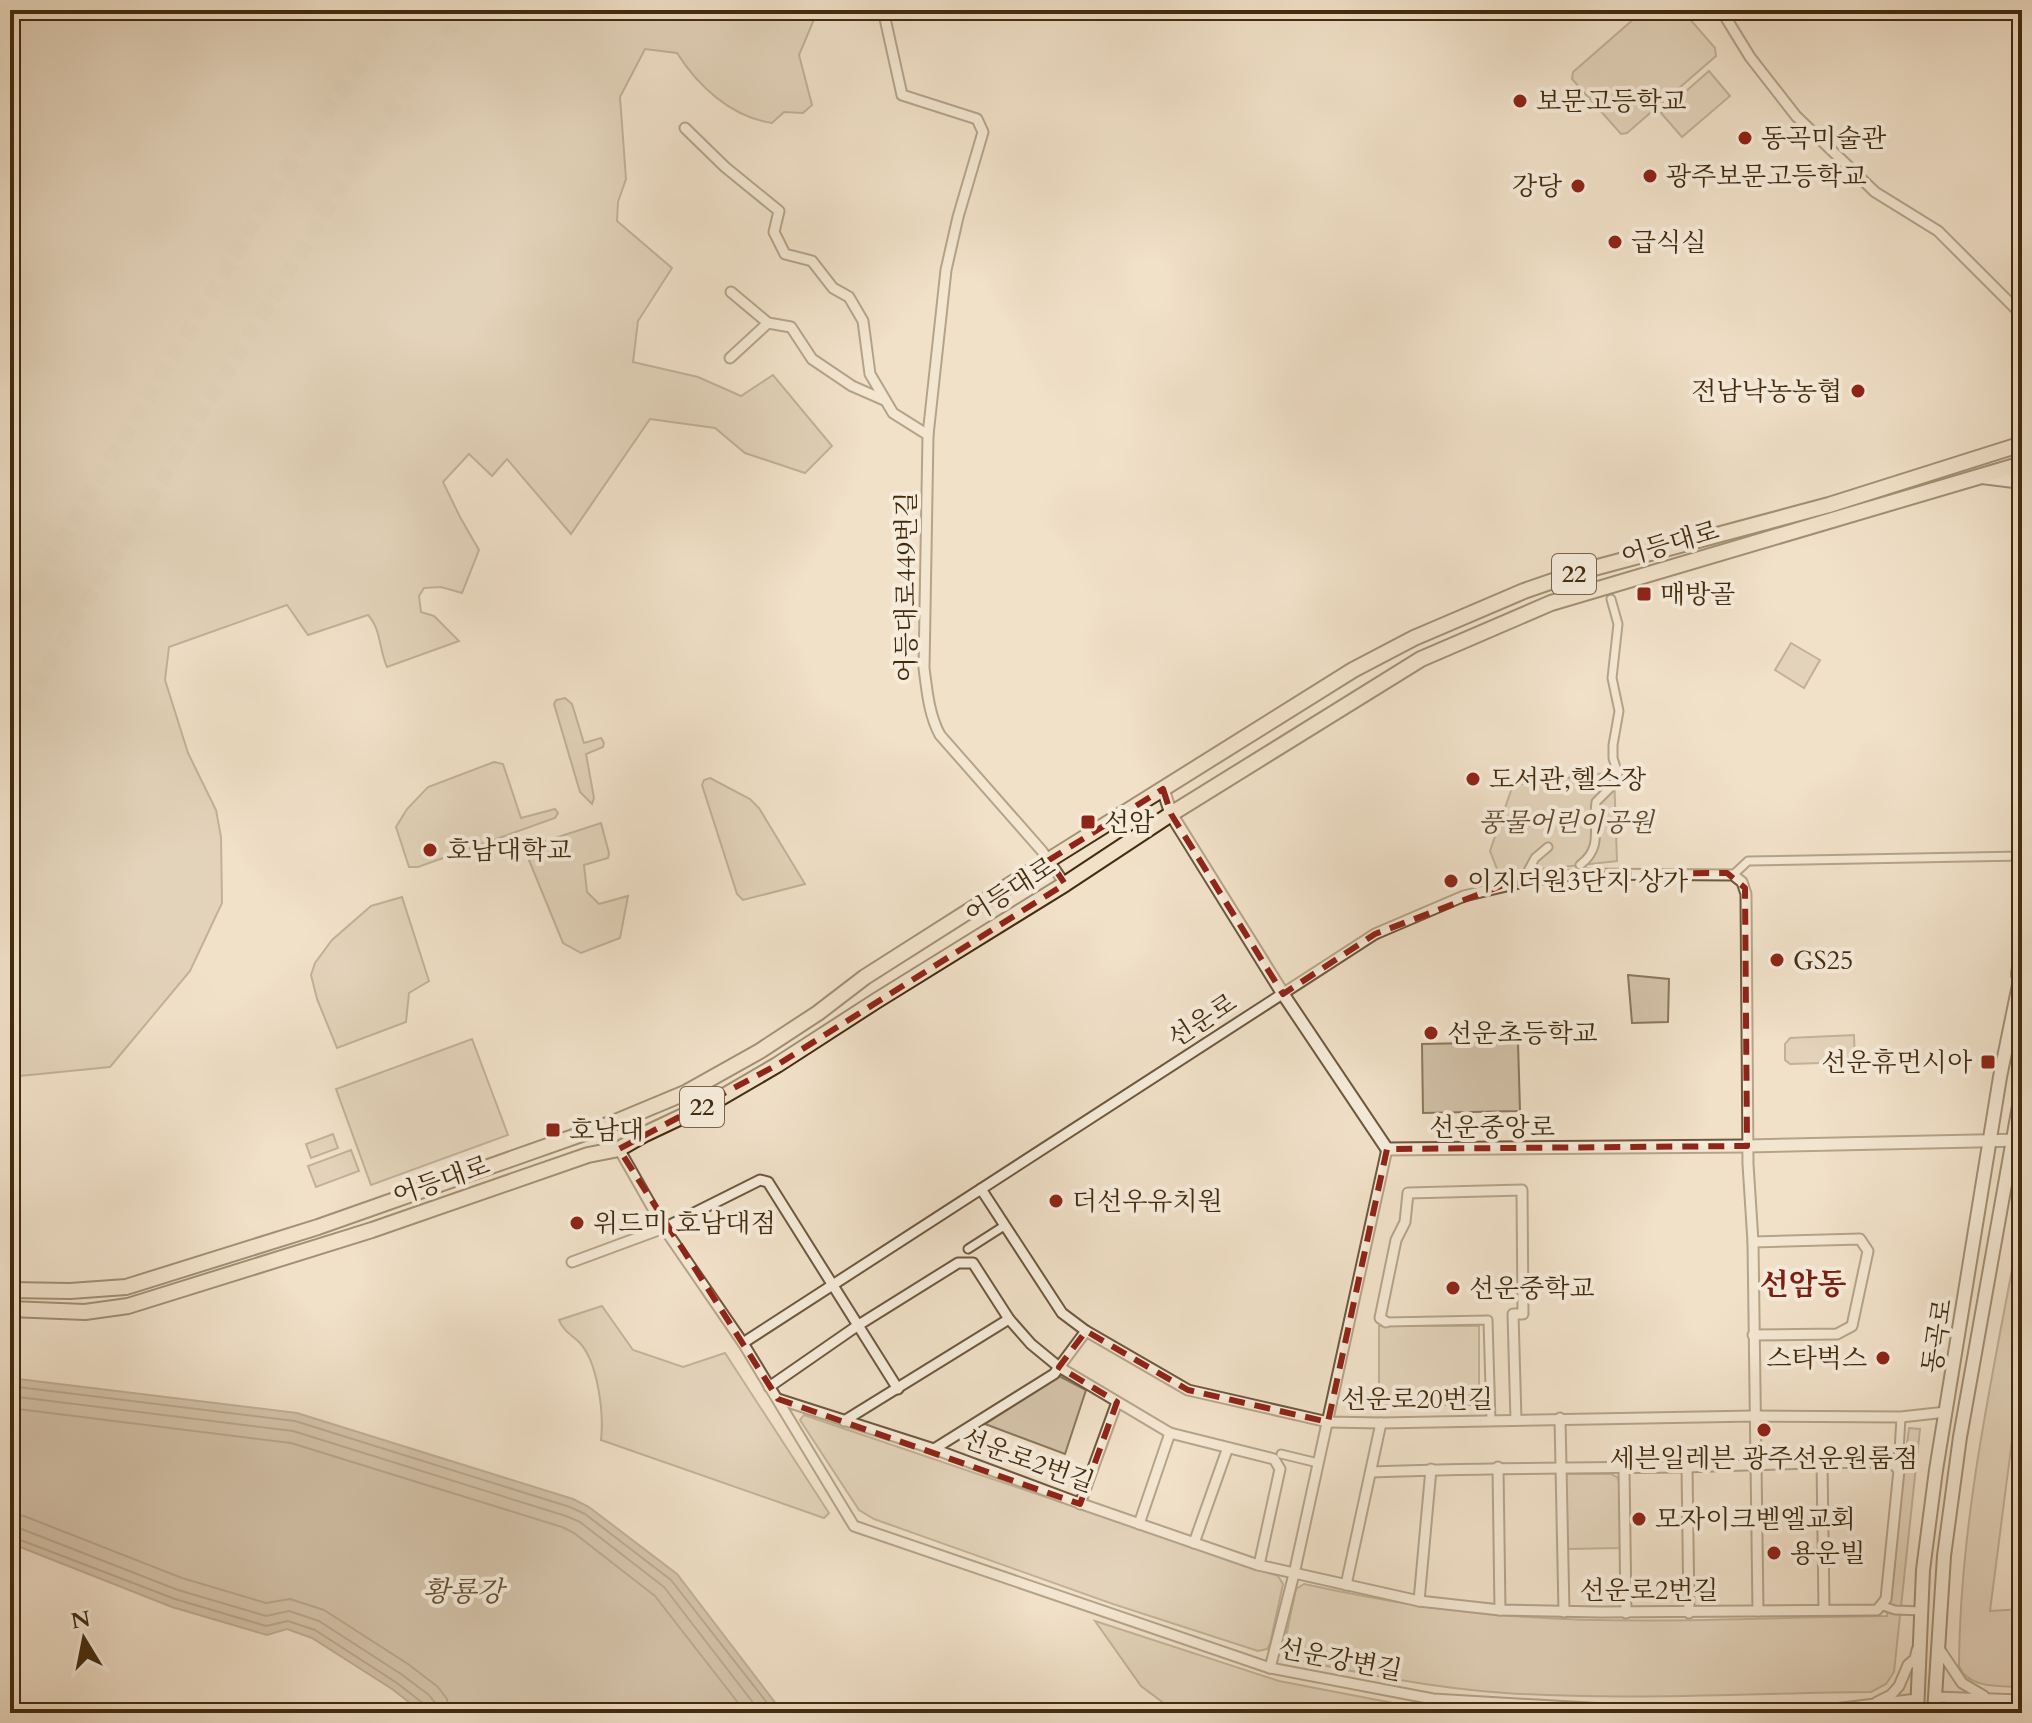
<svg xmlns="http://www.w3.org/2000/svg" width="2032" height="1723" viewBox="0 0 2032 1723" font-family="Cardo,'Noto Serif KR',serif">
<rect width="100%" height="100%" fill="#f1e1c9"/>
<filter id="stains"><feTurbulence type="fractalNoise" baseFrequency=".0025" numOctaves="4"/><feColorMatrix values="0 0 0 0 .2 0 0 0 0 .09 0 0 0 0 .02 0 0 0 .5 -.17"/></filter>
<radialGradient id="worn" r=".72"><stop offset=".6" stop-color="#630" stop-opacity="0"/><stop offset="1" stop-color="#630" stop-opacity=".3"/></radialGradient>
<g fill="#d3c2a9" stroke="#8b765c" stroke-width="2">
<path d="M10 10H818L799 55 812 105 803 113 784 112 772 123C731 117 698 86 677 53L645 49 620 97 626 179 618 202 617 221 672 268 638 321 633 362 698 377 741 396 773 375 832 446 805 473 745 453 715 428 650 419 571 534 507 459 492 476 469 454 443 482 460 517 479 550 462 593 441 587 424 588 419 596 421 612 434 616 459 641 387 667C379 649 381 629 368 615L308 635 287 605 169 647 165 680 188 753 216 810 221 837 222 903 190 971 110 1067 10 1077Z"/>
<polygon points="1644,10 1682,10 1715,48 1716,56 1627,133 1621,134 1572,79 1573,72"/>
<polygon points="1709,71 1730,96 1682,137 1661,113"/>
<polygon points="1791,643 1820,660 1804,688 1775,670"/>
<polygon points="565,698 572,704 584,743 601,738 604,743 603,747 586,754 594,798 592,804 580,792 554,704 556,700"/>
<polygon points="494,762 503,764 521,818 555,809 558,813 555,818 418,867 409,867 396,827 407,809 428,787"/>
<polygon points="1614,772 1617,861 1499,874 1490,851 1513,785"/>
<polygon points="710,778 750,799 759,808 805,884 743,900 737,894 702,785 704,780"/>
<polygon points="601,823 609,853 608,858 584,865 587,892 599,904 628,896 620,938 581,953 563,943 524,848"/>
<polygon points="402,897 429,981 409,993 406,1022 337,1048 317,999 311,975 315,963 332,940 371,906"/>
<polygon points="1628,975 1669,979 1668,1022 1632,1023"/>
<polygon points="1854,1035 1855,1062 1790,1064 1785,1060 1785,1044 1790,1038"/>
<polygon points="472,1039 508,1135 371,1185 336,1089"/>
<polygon points="1518,1042 1520,1111 1423,1113 1422,1044"/>
<polygon points="333,1134 338,1148 311,1158 306,1144"/>
<polygon points="351,1150 359,1171 316,1187 308,1166"/>
<path d="M2022 1216V1363L1990 1611 2022 1609V1687C2001 1686 1968 1689 1959 1666 1960 1513 1995 1366 2022 1216Z"/>
<path d="M602 1306 633 1350 683 1367 725 1353 829 1513 824 1518 601 1440C604 1413 598 1363 580 1343 572 1335 563 1331 559 1320Z"/>
<rect x="1379" y="1326" width="100" height="79"/>
<polygon points="1059,1376 1086,1390 1065,1454 985,1424"/>
<polygon points="804,1415 1278,1576 1283,1584 1270,1644 1267,1649 1258,1651 1113,1604 874,1519 859,1510 800,1420"/>
<path d="M1909 1428 1920 1429 1894 1672 1886 1684 1871 1692C1749 1693 1626 1701 1505 1693 1431 1688 1359 1673 1288 1658L1283 1651 1296 1589 1304 1584C1378 1600 1451 1613 1527 1617 1646 1625 1768 1617 1887 1616Z"/>
<polygon points="1566,1474 1611,1474 1617,1477 1620,1485 1621,1548 1567,1549"/>
<polygon points="1095,1621 1279,1681 1424,1709 1488,1713 1177,1713 1141,1686"/>
</g>
<polygon fill="#b6a389" stroke="#887358" stroke-width="2" points="10,1378 297,1413 573,1499 589,1507 677,1574 777,1705 789,1713 423,1713 392,1689 312,1638 287,1629 267,1635 172,1607 10,1543"/>
<g fill="none" stroke-linecap="round" stroke-linejoin="round">
<g stroke="#7c674c" stroke-width="2">
<polyline points="10,1386 295,1421 570,1507 585,1514 671,1580 775,1713"/>
<polyline points="10,1396 293,1431 566,1516 580,1522 664,1587 761,1713"/>
<polyline points="10,1408 291,1443 562,1527 574,1533 655,1596 746,1713"/>
<polyline points="10,1514 24,1516 182,1578 266,1603 290,1599 324,1610 408,1664 438,1687 447,1699 449,1713"/>
<polyline points="10,1526 19,1528 178,1590 266,1616 289,1611 319,1621 401,1674 429,1695 436,1704 437,1713"/>
<polyline points="10,1536 175,1599 266,1626 288,1621 315,1630 397,1683 424,1704 427,1713"/>
</g>
<g stroke="#cebda4" stroke-width="16" stroke-dasharray="16 8" stroke-linecap="butt">
<polyline points="10,625 303,143 402,10"/>
<polyline points="10,728 372,135 466,10"/>
</g>
<g stroke="#6e583d" stroke-width="11">
<g id="pedestrian">
<path d="M1580 865C1604 847 1592 827 1596 802L1613 785 1618 774 1613 758V745L1619 711 1612 678 1618 624 1611 599"/>
<polyline points="1528,871 1535,858 1548,847"/>
<polyline points="1733,875 1748,861 2022,856"/>
<polyline points="968,1249 1004,1226"/>
<polyline points="1386,1322 1488,1320 1491,1421"/>
<polyline points="1281,1454 1318,1463"/>
<polyline points="1895,1465 1899,1452 1901,1417"/>
<polyline points="1883,1606 1895,1610 1922,1611"/>
</g>
</g>
<g stroke="#6e583d" stroke-width="13">
<g id="minor">
<path d="M884 14 902 95 977 119 983 132 958 217 946 270 928 435 924 668C927 691 929 715 940 735L1042 851 1065 884"/>
<polyline points="1726,18 1750,57 1796,116 1875,192 1938,231 2022,315"/>
<polyline points="685,128 725,167 779,211 774,232 785,254 812,261 833,288 849,297 863,321 870,374 893,413 928,435"/>
<polyline points="731,292 768,323 791,327 812,359 852,386 884,400"/>
<polyline points="730,358 768,323"/>
<polyline points="619,1149 664,1228 743,1343 854,1526 1270,1668 1433,1699 1640,1711 1834,1709 1917,1699"/>
<polyline points="981,1189 1062,1313 1086,1331 1188,1390 1328,1422 1381,1423 1754,1416 1901,1417 1946,1412"/>
<polyline points="572,1262 664,1228 760,1180 768,1182 898,1389"/>
<polyline points="1386,1322 1380,1318 1396,1240 1405,1222 1408,1193 1522,1190 1523,1314 1513,1314 1516,1420"/>
<polyline points="1753,1335 1837,1334 1852,1326 1868,1251 1860,1239 1753,1242"/>
<polyline points="743,1343 1375,934 1464,896 1527,881 1579,874 1733,875 1742,882 1746,894 1748,1164 1753,1242 1758,1611"/>
<polyline points="769,1387 857,1326 958,1263 973,1263 1009,1319 1031,1344 1059,1367 1170,1433 1274,1459 1280,1469 1259,1565"/>
<path d="M778 1399 934 1449 1079 1503 1258 1565 1419 1601 1500 1610 1600 1612 1877 1610 1886 1599 1899 1470 1891 1462C1819 1462 1748 1465 1677 1467 1575 1468 1473 1468 1371 1472"/>
<polyline points="1560,1418 1564,1612"/>
<polyline points="844,1421 1009,1319"/>
<polyline points="934,1449 1054,1374 1086,1331"/>
<polyline points="1822,1462 1824,1610"/>
<polyline points="1687,1466 1689,1613"/>
<polyline points="1498,1467 1500,1610"/>
<polyline points="1624,1467 1626,1613"/>
<polyline points="1080,1504 1117,1402"/>
<polyline points="1139,1524 1170,1433"/>
<polyline points="1194,1543 1227,1450"/>
<polyline points="1346,1585 1381,1423"/>
<polyline points="1419,1601 1431,1469"/>
<polyline points="1938,1647 1962,1683 1984,1696"/>
<polyline points="1270,1668 1294,1574 1387,1149"/>
<polyline points="1935,1697 2022,1700"/>
<polyline points="1877,1702 1891,1695 1899,1686 1908,1665 1915,1659 1917,1650"/>
</g>
</g>
<g stroke="#6e583d" stroke-width="15">
<polyline id="tertiary" points="1163,789 1171,814 1283,994 1387,1149 1747,1146 2022,1140"/>
</g>
<g stroke="#432b0e" stroke-width="16">
<g id="secondary">
<polyline points="1982,477 2022,482"/>
<polyline points="2018,975 2022,942"/>
<polyline points="1917,1713 1923,1570 1936,1470 2000,1077 2022,970"/>
<polyline points="1934,1713 1944,1556 1960,1437 2022,1089"/>
</g>
</g>
<g stroke="#432b0e" stroke-width="18">
<g id="primary">
<polyline points="10,1290 70,1291 126,1287 318,1227 613,1123 685,1093 760,1051 818,1013 865,977 1049,860 1353,670 1414,638 1524,591 1579,572 1829,505 2022,444"/>
<polyline points="10,1309 85,1312 128,1306 372,1230 588,1155 619,1149 645,1134 717,1100 777,1065 876,1001 1065,884 1171,814 1421,659 1551,603 2022,464"/>
</g>
</g>
<use href="#pedestrian" stroke="#f6ecdc" stroke-width="7"/>
<use href="#minor" stroke="#f6ecdc" stroke-width="9"/>
<use href="#tertiary" stroke="#f6ecdc" stroke-width="11"/>
<use href="#secondary" stroke="#f6ecdc" stroke-width="12"/>
<use href="#primary" stroke="#f1e1c9" stroke-width="14"/>
</g>
<path d="M0 0H2032V1723H0ZM1163 789 1171 814 1283 994 1375 934 1501 886 1579 874 1727 873 1745 888 1747 1146 1387 1149 1328 1422 1188 1390 1086 1331 1059 1367 1117 1402 1080 1504 778 1399 619 1149 777 1065 1065 884 1049 860Z" fill="#f1e1c9" fill-opacity=".55" fill-rule="evenodd"/>
<path fill="none" stroke="#8f2418" stroke-width="6" stroke-dasharray="16 10" stroke-linejoin="round" d="M1163 789 1171 814 1283 994 1375 934 1501 886 1579 874 1727 873 1745 888 1747 1146 1387 1149 1328 1422 1188 1390 1086 1331 1059 1367 1117 1402 1080 1504 778 1399 619 1149 777 1065 1065 884 1049 860Z"/>
<g fill="#8f2418" stroke="#f6ecdc" stroke-width="3">
<circle cx="1520" cy="101" r="8"/>
<circle cx="1745" cy="138" r="8"/>
<circle cx="1650" cy="176" r="8"/>
<circle cx="1578" cy="186" r="8"/>
<circle cx="1615" cy="242" r="8"/>
<circle cx="1858" cy="391" r="8"/>
<rect x="1636" y="586" width="16" height="16" rx="4"/>
<circle cx="1473" cy="779" r="8"/>
<rect x="1080" y="814" width="16" height="16" rx="4"/>
<circle cx="430" cy="850" r="8"/>
<circle cx="1451" cy="881" r="8"/>
<circle cx="1777" cy="960" r="8"/>
<circle cx="1431" cy="1033" r="8"/>
<rect x="1980" y="1054" width="16" height="16" rx="4"/>
<rect x="545" y="1122" width="16" height="16" rx="4"/>
<circle cx="1056" cy="1201" r="8"/>
<circle cx="577" cy="1223" r="8"/>
<circle cx="1453" cy="1288" r="8"/>
<circle cx="1883" cy="1358" r="8"/>
<circle cx="1764" cy="1430" r="8"/>
<circle cx="1639" cy="1519" r="8"/>
<circle cx="1774" cy="1553" r="8"/>
</g>
<g text-anchor="middle" stroke-width="8" stroke-linejoin="round" paint-order="stroke">
<g fill="#f6ecdc" stroke="#79654c" stroke-width="2">
<rect x="1552" y="554" width="44" height="40" rx="6"/>
<rect x="680" y="1087" width="44" height="40" rx="6"/>
</g>
<g font-size="24" font-weight="bold" fill="#432b0e">
<text x="1574" y="582">22</text>
<text x="702" y="1115">22</text>
</g>
<g font-size="26" fill="#432b0e" stroke="#f6ecdc" text-anchor="start">
<text x="1536" y="110">보문고등학교</text>
<text x="1761" y="147">동곡미술관</text>
<text x="1666" y="185">광주보문고등학교</text>
<text x="1562" y="195" text-anchor="end">강당</text>
<text x="1631" y="251">급식실</text>
<text x="1842" y="400" text-anchor="end">전남낙농농협</text>
<text x="1660" y="603">매방골</text>
<text x="1489" y="788">도서관,헬스장</text>
<text x="1104" y="831">선암</text>
<text x="446" y="859">호남대학교</text>
<text x="1467" y="890">이지더원3단지 상가</text>
<text x="1793" y="969">GS25</text>
<text x="1447" y="1042">선운초등학교</text>
<text x="1972" y="1071" text-anchor="end">선운휴먼시아</text>
<text x="569" y="1139">호남대</text>
<text x="1072" y="1210">더선우유치원</text>
<text x="593" y="1232">위드미 호남대점</text>
<text x="1469" y="1297">선운중학교</text>
<text x="1867" y="1367" text-anchor="end">스타벅스</text>
<text x="1764" y="1467" text-anchor="middle">세븐일레븐 광주선운원룸점</text>
<text x="1655" y="1528">모자이크벧엘교회</text>
<text x="1790" y="1562">용운빌</text>
</g>
<g font-size="26" fill="#432b0e" stroke="#f6ecdc">
<text transform="translate(1670 543) rotate(-16)" y="9">어등대로</text>
<text transform="translate(906 587) rotate(-90)" y="9">어등대로449번길</text>
<text transform="translate(1010 890) rotate(-32)" y="9">어등대로</text>
<text transform="translate(1202 1020) rotate(-33)" y="9">선운로</text>
<text x="1492" y="1136">선운중앙로</text>
<text transform="translate(441 1180) rotate(-19)" y="9">어등대로</text>
<text transform="translate(1937 1336) rotate(-81)" y="9">동곡로</text>
<text x="1417" y="1408">선운로20번길</text>
<text transform="translate(1028 1460) rotate(20)" y="9">선운로2번길</text>
<text x="1649" y="1599">선운로2번길</text>
<text transform="translate(1340 1659) rotate(11)" y="9">선운강변길</text>
</g>
<g font-size="26" font-style="italic" fill="#60492d" stroke="#f6ecdc">
<text x="1566" y="831">풍물어린이공원</text>
</g>
<g font-size="28" font-style="italic" fill="#664f33" stroke="#f6ecdc">
<text x="463" y="1601">황룡강</text>
</g>
<g font-size="30" font-weight="bold" fill="#7a1f14" stroke="#f6ecdc">
<text x="1803" y="1294">선암동</text>
</g>
</g>
<rect width="2032" height="1723" fill="none" stroke="#f1e1c9" stroke-width="40"/>
<rect x="12" y="12" width="2008" height="1699" fill="none" stroke="#432b0e" stroke-width="4"/>
<rect x="20" y="20" width="1992" height="1683" fill="none" stroke="#432b0e" stroke-width="2"/>
<g transform="translate(84 1639) rotate(350)" stroke="#f6ecdc" stroke-width="6" paint-order="stroke">
<path d="M0-6L14 30L0 20L-14 30Z" fill="#432b0e"/>
<text y="-12" font-size="22" font-weight="bold" text-anchor="middle" fill="#432b0e">N</text>
</g>
<rect width="100%" height="100%" filter="url(#stains)"/>
<rect width="100%" height="100%" fill="url(#worn)"/>
</svg>
